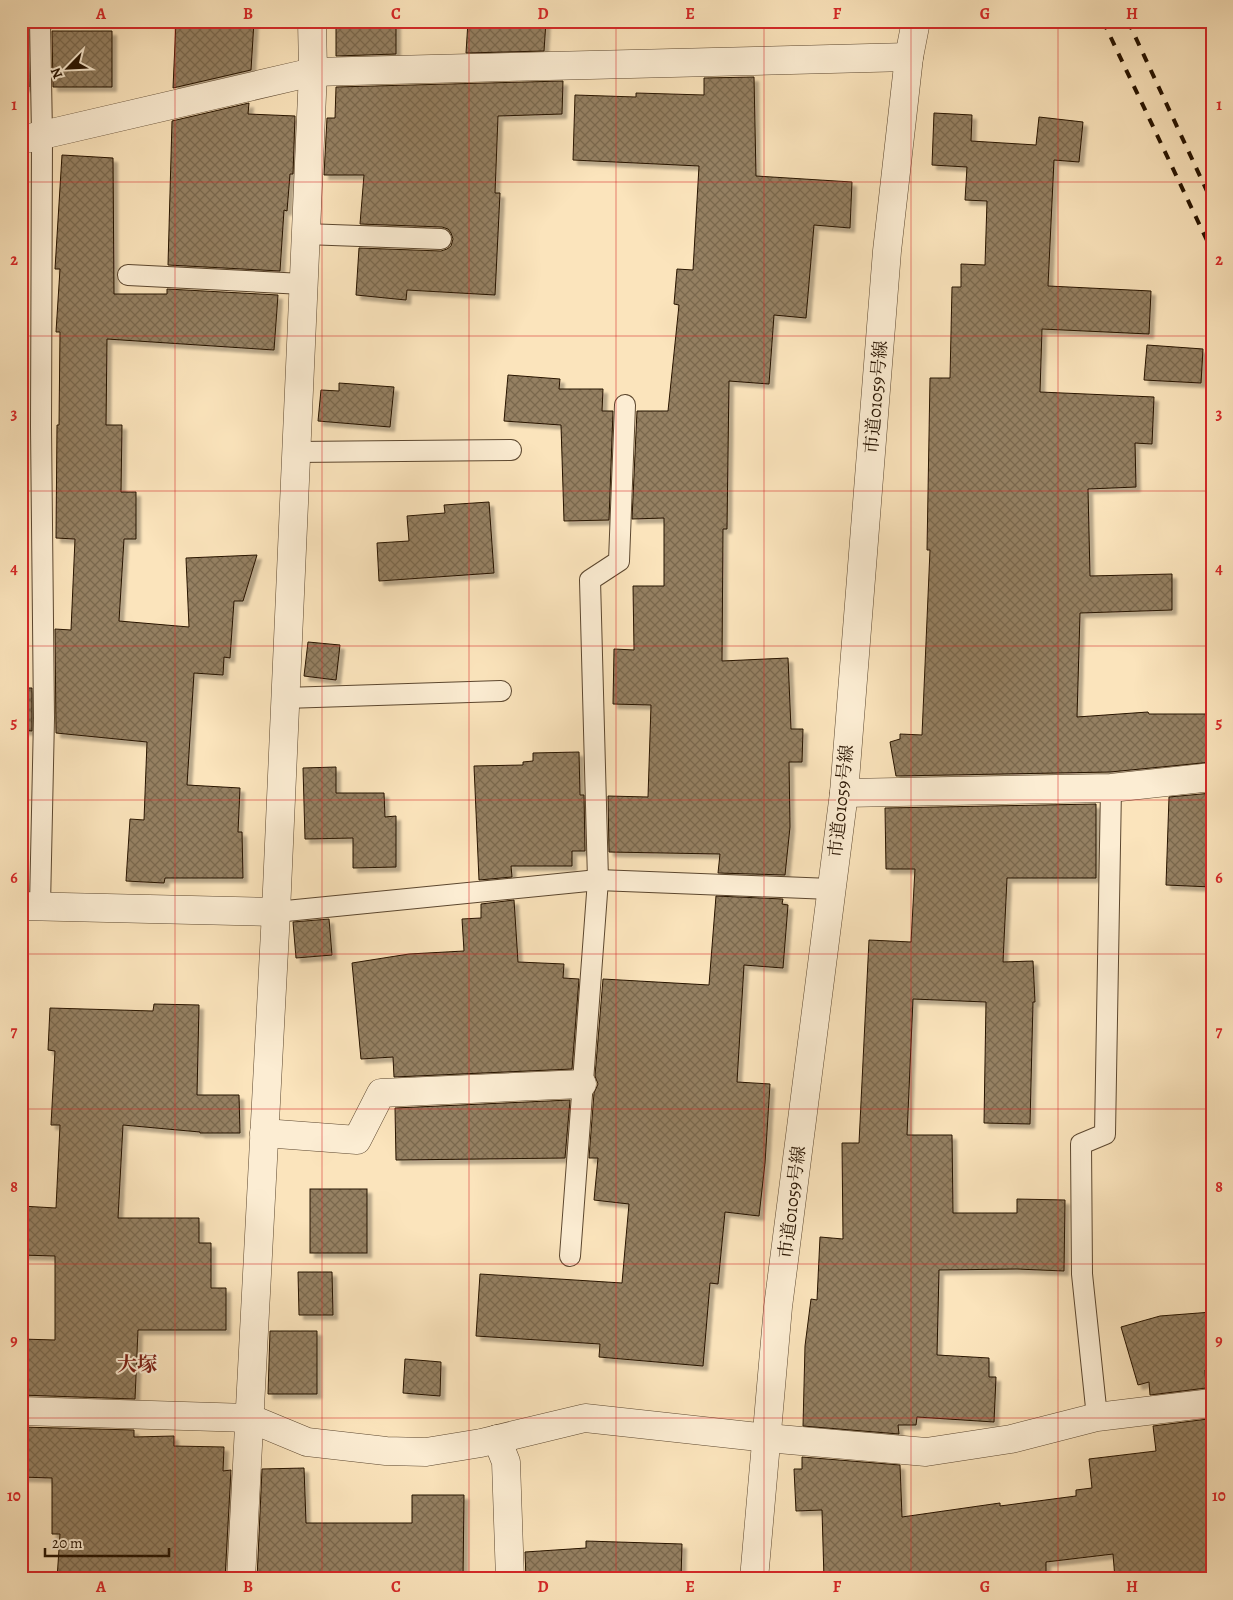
<svg xmlns="http://www.w3.org/2000/svg" width="1233" height="1600" viewBox="0 0 1233 1600" font-family="Alegreya,'Noto Serif JP',serif">
<defs>
<pattern id="building-cross-hatch" width="8" height="8" patternUnits="userSpaceOnUse" patternTransform="scale(1.25)"><rect width="8" height="8" fill="#958062"/><path d="M0 0l8 8M0 8l8-8" fill="none" stroke="#7a684e"/></pattern>
<filter id="shadow"><feDropShadow dx="4.5" dy="4.5" stdDeviation="1" flood-color="#0004"/></filter>
</defs>
<rect width="100%" height="100%" fill="#fbe4bc"/>
<filter id="stains"><feTurbulence type="fractalNoise" baseFrequency=".004" numOctaves="4"/><feColorMatrix values="0 0 0 0 .2 0 0 0 0 .09 0 0 0 0 .02 0 0 0 .5 -.17"/></filter>
<radialGradient id="worn" r=".72"><stop offset=".6" stop-color="#630" stop-opacity="0"/><stop offset="1" stop-color="#630" stop-opacity=".3"/></radialGradient>
<g fill="url(#building-cross-hatch)" stroke="#271300" filter="url(#shadow)">
<polygon points="176,21 254,21 251,70 173,88"/>
<polygon points="336,21 396,21 396,54 336,56"/>
<polygon points="468,21 546,21 544,51 466,53"/>
<polygon points="21,31 28,31 29,87 21,87"/>
<polygon points="52,31 112,31 112,87 53,87"/>
<polygon points="754,77 756,176 852,182 850,228 814,225 806,318 774,315 769,384 729,381 727,529 723,529 722,661 788,658 791,729 803,729 802,762 789,762 790,827 785,875 718,873 720,854 609,852 608,796 648,797 651,705 613,704 614,649 634,650 633,586 664,586 664,518 632,519 637,411 668,411 679,305 674,304 677,269 693,270 699,166 573,160 575,95 636,97 636,93 704,95 704,78"/>
<polygon points="563,81 562,114 498,116 495,193 500,193 495,295 407,290 406,300 356,295 359,248 441,251 447,249 451,246 453,239 451,233 448,229 442,227 360,224 364,175 324,175 327,118 335,118 336,87"/>
<polygon points="249,103 248,114 295,116 293,174 290,174 287,211 284,210 280,271 168,265 172,121"/>
<polygon points="934,113 972,115 971,141 1036,145 1039,117 1083,122 1079,162 1054,160 1048,286 1151,291 1149,334 1042,329 1040,392 1154,397 1152,444 1135,443 1136,487 1088,489 1090,576 1172,574 1172,610 1080,613 1077,717 1148,712 1149,714 1212,714 1212,762 1110,772 896,776 890,742 900,739 900,734 922,735 930,550 927,550 930,378 950,378 952,287 961,287 961,264 985,265 987,201 965,200 967,167 932,165"/>
<polygon points="62,155 113,158 114,294 167,294 167,289 278,295 274,350 107,339 106,425 122,425 121,492 136,492 136,539 124,539 119,621 189,627 186,558 257,555 243,601 234,601 230,658 224,657 223,675 194,673 187,785 240,788 238,832 242,832 243,878 165,878 164,883 126,881 130,819 144,820 147,742 56,733 55,629 71,630 75,539 56,538 57,425 59,425 60,332 56,332 60,269 55,269"/>
<polygon points="1147,345 1203,349 1201,383 1144,380"/>
<polygon points="508,375 560,379 559,389 603,389 602,411 613,411 609,520 564,521 561,425 504,421"/>
<polygon points="339,383 394,387 390,427 318,421 321,390 339,391"/>
<polygon points="489,502 494,573 379,581 377,543 409,541 407,516 445,513 444,505"/>
<polygon points="308,642 340,645 336,680 304,676"/>
<polygon points="21,688 32,688 32,731 21,730"/>
<polygon points="579,752 580,795 584,795 585,851 572,851 572,866 511,866 512,877 479,880 474,766 523,765 523,762 533,761 533,753"/>
<polygon points="336,767 336,793 384,793 385,817 396,816 396,867 353,868 353,838 305,839 303,768"/>
<polygon points="1212,793 1212,887 1166,885 1169,797"/>
<polygon points="1096,804 1096,878 1007,878 1003,962 1033,961 1035,1002 1033,1002 1030,1124 984,1123 986,1002 913,999 907,1135 952,1135 953,1213 1017,1213 1017,1199 1065,1200 1064,1271 1017,1269 939,1270 937,1355 989,1358 989,1377 996,1377 994,1422 917,1417 916,1425 898,1425 899,1434 803,1426 805,1346 811,1299 817,1300 820,1237 843,1239 842,1143 859,1143 869,940 911,942 915,869 886,869 885,808"/>
<polygon points="716,896 783,899 782,904 788,905 783,968 744,965 737,1082 770,1084 765,1163 759,1216 725,1212 718,1284 710,1283 703,1366 599,1357 600,1344 476,1336 480,1274 622,1283 629,1204 594,1200 598,1158 589,1158 594,1093 598,1084 595,1076 603,979 709,985"/>
<polygon points="514,900 518,962 564,964 563,978 579,979 572,1069 394,1077 393,1057 361,1059 352,963 409,954 464,951 462,919 481,918 481,904"/>
<polygon points="329,919 332,955 296,958 293,922"/>
<polygon points="154,1004 199,1005 197,1095 239,1095 240,1133 200,1133 200,1132 123,1125 118,1218 199,1218 199,1243 211,1243 211,1288 226,1288 226,1330 138,1330 135,1399 21,1395 21,1339 55,1340 55,1256 21,1255 21,1206 56,1208 60,1125 51,1125 55,1051 48,1050 50,1008 153,1011"/>
<polygon points="570,1100 565,1158 396,1160 395,1108"/>
<rect x="310" y="1189" width="57" height="64"/>
<polygon points="298,1272 332,1272 333,1315 299,1315"/>
<polygon points="1212,1312 1212,1370 1205,1370 1206,1388 1150,1395 1149,1382 1138,1385 1121,1327 1160,1316"/>
<polygon points="270,1331 317,1331 317,1394 268,1394"/>
<polygon points="405,1359 441,1362 440,1396 403,1393"/>
<polygon points="1208,1419 1209,1435 1212,1435 1212,1579 1115,1579 1113,1554 1046,1562 1046,1579 824,1579 822,1510 796,1511 794,1469 802,1469 802,1457 900,1465 902,1517 1000,1503 1000,1506 1076,1496 1076,1490 1092,1488 1089,1459 1156,1451 1153,1426"/>
<polygon points="21,1427 134,1430 134,1437 174,1436 174,1446 224,1447 223,1471 231,1470 225,1579 57,1579 60,1534 52,1534 52,1478 21,1477"/>
<polygon points="304,1468 306,1523 412,1523 412,1495 464,1495 463,1579 257,1579 262,1469"/>
<polygon points="586,1541 682,1544 681,1579 526,1579 525,1552 586,1548"/>
</g>
<g fill="none" stroke-linecap="round" stroke-linejoin="round">
<g stroke="#5c472f" stroke-width="22">
<g id="service">
<polyline points="305,234 441,239"/>
<polyline points="128,275 303,284"/>
<polyline points="296,452 511,450"/>
<polyline points="285,698 501,691"/>
<polyline points="40,906 44,718 41,427 42,135 40,21"/>
<polyline points="276,912 598,880 831,889"/>
<polyline points="570,1256 598,880 590,580 619,561 625,405"/>
<polyline points="1097,1417 1082,1274 1081,1144 1105,1134 1111,788"/>
</g>
</g>
<g stroke="#5c472f" stroke-width="29">
<g id="minor">
<polyline points="21,140 313,72 909,57"/>
<polyline points="844,793 1111,788 1212,777"/>
<polyline points="21,906 276,912"/>
<polyline points="264,1133 357,1140 381,1093 582,1084"/>
<polyline points="21,1411 249,1418 307,1442 386,1451 426,1452 481,1443 585,1418 767,1438 926,1452 1011,1439 1097,1417 1212,1403"/>
<polyline points="497,1439 506,1462 510,1579"/>
<polyline points="241,1579 276,912 313,72 312,21"/>
</g>
</g>
<g stroke="#5c472f" stroke-width="29">
<polyline id="tertiary" points="754,1579 778,1307 844,793 887,251 909,57 916,21"/>
</g>
<use href="#service" stroke="#fcedd3" stroke-width="20"/>
<use href="#minor" stroke="#fcedd3" stroke-width="28"/>
<use href="#tertiary" stroke="#fcedd3" stroke-width="28"/>
<g stroke="#271300" stroke-width="4" stroke-dasharray="9 9" stroke-linecap="butt">
<polyline points="1103,21 1212,251"/>
<polyline points="1128,21 1212,202"/>
</g>
</g>
<path fill="none" stroke="#d62828" stroke-width="1" stroke-opacity="0.55" d="M175 21V1579M322 21V1579M469 21V1579M616 21V1579M764 21V1579M911 21V1579M1058 21V1579M21 182H1212M21 336H1212M21 491H1212M21 646H1212M21 800H1212M21 954H1212M21 1109H1212M21 1264H1212M21 1418H1212"/>
<g text-anchor="middle" stroke-width="4" stroke-linejoin="round" paint-order="stroke">
<g font-size="18" fill="#271300" stroke="#fcedd3">
<text transform="translate(876 397) rotate(-85)" y="6">市道01059号線</text>
<text transform="translate(841 801) rotate(-84)" y="6">市道01059号線</text>
<text transform="translate(792 1202) rotate(-83)" y="6">市道01059号線</text>
</g>
<g font-size="20" font-weight="bold" fill="#7a1f14" stroke="#fcedd3">
<text x="137" y="1371">大塚</text>
</g>
</g>
<rect width="1233" height="1600" fill="none" stroke="#fbe4bc" stroke-width="55"/>
<g transform="translate(68 68) rotate(246)" stroke="#fcedd3" stroke-width="4" paint-order="stroke">
<path d="M0-4L9 19L0 12L-9 19Z" fill="#271300"/>
<text y="-8" font-size="14" font-weight="bold" text-anchor="middle" fill="#271300">N</text>
</g>
<path d="M45 1548v8h124v-8" fill="none" stroke="#271300" stroke-width="2.5"/>
<text x="52" y="1548" font-size="15" fill="#271300" stroke="#fcedd3" stroke-width="4" paint-order="stroke">20 m</text>
<rect x="28" y="28" width="1178" height="1544" fill="none" stroke="#d62828" stroke-width="2"/>
<g font-size="16" text-anchor="middle" font-weight="bold" fill="#d62828">
<text x="101" y="19">A</text>
<text x="248" y="19">B</text>
<text x="396" y="19">C</text>
<text x="543" y="19">D</text>
<text x="690" y="19">E</text>
<text x="837" y="19">F</text>
<text x="985" y="19">G</text>
<text x="1132" y="19">H</text>
<text x="14" y="110">1</text>
<text x="1219" y="110">1</text>
<text x="14" y="265">2</text>
<text x="1219" y="265">2</text>
<text x="14" y="419">3</text>
<text x="1219" y="419">3</text>
<text x="14" y="574">4</text>
<text x="1219" y="574">4</text>
<text x="14" y="728">5</text>
<text x="1219" y="728">5</text>
<text x="14" y="883">6</text>
<text x="1219" y="883">6</text>
<text x="14" y="1037">7</text>
<text x="1219" y="1037">7</text>
<text x="14" y="1192">8</text>
<text x="1219" y="1192">8</text>
<text x="14" y="1346">9</text>
<text x="1219" y="1346">9</text>
<text x="14" y="1501">10</text>
<text x="1219" y="1501">10</text>
<text x="101" y="1592">A</text>
<text x="248" y="1592">B</text>
<text x="396" y="1592">C</text>
<text x="543" y="1592">D</text>
<text x="690" y="1592">E</text>
<text x="837" y="1592">F</text>
<text x="985" y="1592">G</text>
<text x="1132" y="1592">H</text>
</g>
<rect width="100%" height="100%" filter="url(#stains)"/>
<rect width="100%" height="100%" fill="url(#worn)"/>
</svg>
